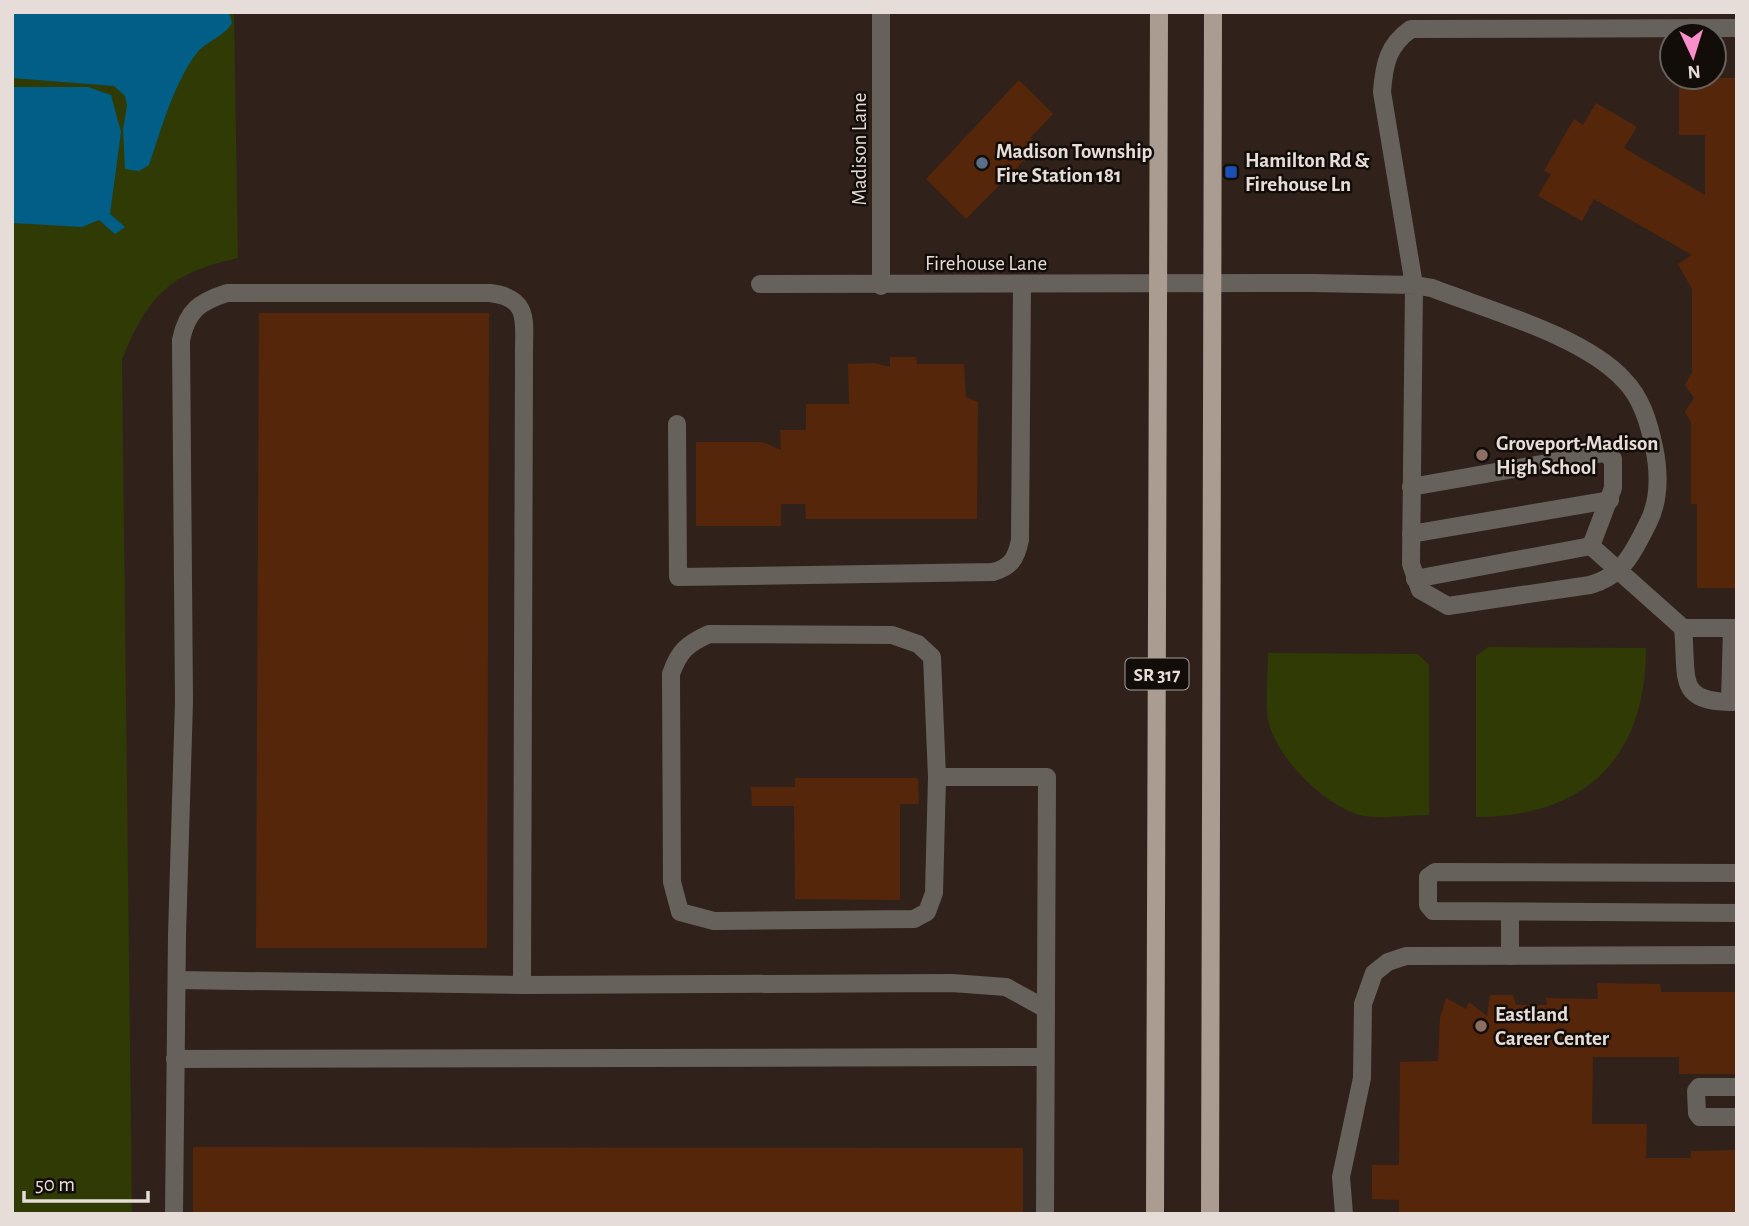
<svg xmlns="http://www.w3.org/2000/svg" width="1749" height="1226" viewBox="0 0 1749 1226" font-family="'Alegreya Sans',sans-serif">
<rect width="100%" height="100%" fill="#30221b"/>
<g fill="#2f3a05">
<path d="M12 12H234L238 258C169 273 148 296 122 360L132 1214H12Z"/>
<path d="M1488 647 1646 648C1646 758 1585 817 1476 817V656Z"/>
<path d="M1268 653 1418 654 1429 665V815C1409 815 1384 819 1364 816 1327 809 1274 756 1268 719 1265 698 1268 674 1268 653Z"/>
</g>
<g fill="#005e87">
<path d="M12 12H229L232 23C223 38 207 40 196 54 174 83 161 130 149 165L139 171 125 169 123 130 127 105 125 96 114 86 12 78Z"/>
<polygon points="12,87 88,87 111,95 121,132 110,214 125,227 115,234 99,220 82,227 12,223"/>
</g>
<g fill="#56260b">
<polygon points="1705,78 1737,78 1737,588 1697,588 1697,504 1691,504 1691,422 1685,412 1694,398 1685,385 1692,372 1692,289 1678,264 1692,255 1594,199 1582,221 1538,196 1551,174 1544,171 1574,119 1583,125 1596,103 1637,127 1624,148 1705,195 1705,135 1679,135 1679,87 1706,87"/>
<polygon points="1019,80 1053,114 1030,138 1038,146 966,219 926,179"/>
<polygon points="259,313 489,313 487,948 256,948"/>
<polygon points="890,357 916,357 917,364 964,364 966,397 978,402 977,519 806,519 805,504 781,504 781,526 696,526 696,442 762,442 781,450 780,430 806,430 806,404 849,404 848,364 874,363 890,367"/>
<polygon points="795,778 918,778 919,804 900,804 900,900 795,899 794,806 752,806 751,787 795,787"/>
<polygon points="1597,983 1660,984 1661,992 1737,992 1737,1074 1679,1074 1679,1057 1593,1057 1592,1124 1647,1124 1646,1158 1691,1158 1691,1151 1737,1150 1737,1214 1399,1214 1399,1200 1372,1199 1372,1165 1399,1165 1400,1062 1438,1061 1440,1018 1446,998 1466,1009 1469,1002 1487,1016 1490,995 1513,995 1516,1005 1547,1005 1546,998 1598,999"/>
<polygon points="193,1147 1023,1148 1023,1214 193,1214"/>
</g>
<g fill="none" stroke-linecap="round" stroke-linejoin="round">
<g stroke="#67615c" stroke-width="18">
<path d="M760 284 1312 283 1414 285 1432 288C1488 310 1584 336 1624 380 1642 398 1649 424 1654 447 1659 471 1660 498 1649 521 1635 549 1624 576 1590 585L1448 606 1420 590 1411 564 1414 285 1382 92C1384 64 1388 45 1411 29L1737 28"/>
<polyline points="881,286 881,12"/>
<path d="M677 424 678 577 993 572C1011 567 1016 559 1020 540L1022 285"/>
<polyline points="1411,487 1604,453 1613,459 1613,488 1591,546"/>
<polyline points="1411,534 1610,500"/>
<polyline points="1415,579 1591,546 1683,628 1737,628"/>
<path d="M1683 628C1688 680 1675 703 1737 702"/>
<path d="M709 634 892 635 918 644 932 657 937 777 934 893 927 912 914 919 714 921 680 912 672 882 671 674C679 651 687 644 709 634Z"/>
<polyline points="1730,702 1732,628"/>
<polyline points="937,777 1047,777 1045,1214"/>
<polyline points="1737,873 1435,872 1428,877 1428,905 1433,911 1737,913"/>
<polyline points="1510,956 1510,912"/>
<polyline points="177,980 522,985"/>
<polyline points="175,1059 1045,1057"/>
<polyline points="1737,1087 1699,1087 1696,1091 1697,1113 1700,1117 1737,1117"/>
<path d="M174 1214 177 935 184 701 181 340C187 311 199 302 227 293H490C533 298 523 325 524 361L522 985 952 983 1006 987 1046 1009"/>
<polyline points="1344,1214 1341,1177 1362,1078 1363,1004 1374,973 1388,962 1406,956 1737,955"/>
</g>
<g stroke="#aa9c91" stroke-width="18">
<polyline points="1155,1214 1159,12"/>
<polyline points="1210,1214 1213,12"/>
</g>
</g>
<circle fill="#5c6f8a" stroke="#130d0a" stroke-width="2.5" cx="982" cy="163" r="7"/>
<rect fill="#1a4fb4" stroke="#130d0a" stroke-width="2.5" x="1224" y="165" width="14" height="14" rx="3.5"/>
<g fill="#8d6e63" stroke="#130d0a" stroke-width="2.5">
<circle cx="1482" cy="455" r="7"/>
<circle cx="1481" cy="1026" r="7"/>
</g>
<g text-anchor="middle" stroke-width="5" stroke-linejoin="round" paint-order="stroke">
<rect fill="#130d0a" stroke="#a79f9a" stroke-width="2" x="1125.5" y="658.5" width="63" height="31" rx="5"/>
<g font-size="19" font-weight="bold" fill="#e7ddd8">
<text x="1157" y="681">SR 317</text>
</g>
<g font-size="21" fill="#e7ddd8" stroke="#130d0a">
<text transform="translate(859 149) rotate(-90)" y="7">Madison Lane</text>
<text x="986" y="270">Firehouse Lane</text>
</g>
<g font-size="21" font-weight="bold" fill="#e7ddd8" stroke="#130d0a" text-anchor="start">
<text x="996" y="158">Madison Township<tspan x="996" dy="24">Fire Station 181</tspan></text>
<text x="1245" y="167">Hamilton Rd &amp;<tspan x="1245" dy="24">Firehouse Ln</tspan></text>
<text x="1496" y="450">Groveport-Madison<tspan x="1496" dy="24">High School</tspan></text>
<text x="1495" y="1021">Eastland<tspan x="1495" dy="24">Career Center</tspan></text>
</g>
</g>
<rect width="1749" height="1226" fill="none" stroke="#e7ddd8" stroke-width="28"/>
<g transform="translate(1693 56) rotate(176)"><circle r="33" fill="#130d0a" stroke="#68605c" stroke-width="2"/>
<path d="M0-5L12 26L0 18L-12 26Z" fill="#f98fca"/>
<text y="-10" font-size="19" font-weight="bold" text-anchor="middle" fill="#e7ddd8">N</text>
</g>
<path d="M24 1191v10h124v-10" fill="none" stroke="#e7ddd8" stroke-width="3.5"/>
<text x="35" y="1191" font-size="21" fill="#e7ddd8" stroke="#130d0a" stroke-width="5" paint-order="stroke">50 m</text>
</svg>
